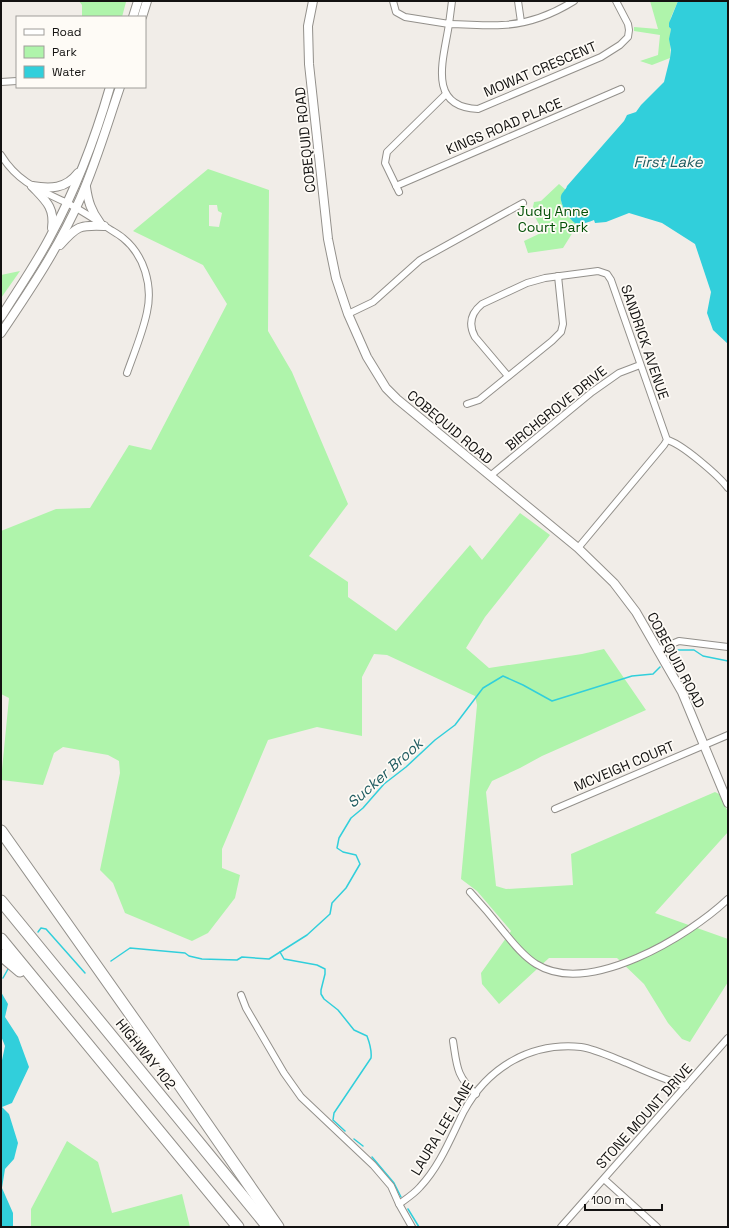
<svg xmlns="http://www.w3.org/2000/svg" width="729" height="1228" viewBox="0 0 729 1228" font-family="'Space Grotesk',sans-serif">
<rect width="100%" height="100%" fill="#f1ede8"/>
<g fill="#aff4ab" fill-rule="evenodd">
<polygon points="79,1 125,1 126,2 122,17 82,17 82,5"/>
<path d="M650 1H678L671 17 669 27 671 29C669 39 671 48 670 58L652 65 640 61 658 55 660 35 634 31V27L658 29Z"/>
<path d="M208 169 269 190 268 331 292 372 348 504 309 556 348 582V597L396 631 470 545 482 560 520 513 550 535 485 617 466 648 489 668 582 654 604 649 646 710 542 756 520 768 492 781 486 792 496 886 506 889 573 885 571 854 715 792 719 794 728 812V832L655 913 728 939V982L690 1042 682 1039 668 1023 644 984 617 958H549L499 1004 482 984 481 973 511 931 477 891 461 879 477 705 475 696 387 655 374 654 362 677V736L317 727 268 740 222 849V868L240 875 235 898 208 933 192 941 125 913 113 883 100 870 120 773 119 761 108 755 63 747 54 753 43 785 1 780 9 698 1 694V531L56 509 90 508 129 445 151 450 227 304 203 265 133 231ZM209 205H217L218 211 222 213 219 227 209 226Z"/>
<path d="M559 184 566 190 561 197C560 205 570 221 578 224L563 248 528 253 524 241 543 232 534 215 530 211 533 207 534 202 541 201Z"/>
<polygon points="20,271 1,298 1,275"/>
<polygon points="67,1141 98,1162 112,1213 182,1194 190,1227 31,1227 31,1209"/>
</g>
<g fill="#31cfdb">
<path d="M678 1H728V344L713 330 707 313 711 292 695 244 662 223 629 213 606 222 595 223 594 220C589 222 583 224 578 224 571 224 559 203 561 196 562 192 566 190 567 186L624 121 627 115 636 112 641 105 664 82 670 58 671 50 669 39 671 29 669 27V23Z"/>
<polygon points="1,992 8,1004 5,1017 18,1037 29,1067 12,1103 2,1107 9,1114 18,1143 14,1159 5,1169 2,1188 13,1213 13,1227 1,1227 1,1065 5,1046 1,1036"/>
</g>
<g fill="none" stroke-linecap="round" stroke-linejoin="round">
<g stroke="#31cfdb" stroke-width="1.5">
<polyline points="668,659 678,650 694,650 703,656 728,661"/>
<polyline points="38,932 41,928 46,929 85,973"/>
<path d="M280 952 284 959 317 965 325 969V974L321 990V994L324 999 338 1010 354 1030 367 1036C370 1044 372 1050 371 1058L334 1113 333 1120 345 1131"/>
<polyline points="111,961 130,948 185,953 189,956 202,959 237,960 242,957 269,959 307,935 330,914 332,903 346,888 360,864 356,855 343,852 337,848 339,838 351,818 363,808 384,784 406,767 435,740 455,725 483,688 503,676 523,685 552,701 632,676 653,674 660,667"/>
<polyline points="3,978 8,969"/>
<polyline points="354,1139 363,1146"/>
<polyline points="372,1157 394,1183 401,1197"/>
<polyline points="408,1209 419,1227"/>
</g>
<g stroke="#93908b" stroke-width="8">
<g id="street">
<polyline points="393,1 396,12 405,17 449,24 452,1"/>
<polyline points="518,1 521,22"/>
<path d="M574 1C553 14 527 24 502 25 485 26 467 24 449 24 444 58 426 107 478 109L601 57 620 45 628 37 629 30 628 24 616 1"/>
<polyline points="1,82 17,81"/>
<path d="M1 155C17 181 37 189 63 201 78 208 91 217 105 226 110 230 117 233 123 238 144 255 153 285 147 312 143 332 134 353 127 373"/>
<polyline points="396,186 621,89"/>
<polyline points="399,192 385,163 387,152 446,94"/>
<polyline points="348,314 373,302 420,260 523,203"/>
<path d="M508 376 475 337C468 324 471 313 482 304L527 283 545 278 598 271 607 274 611 280 667 440 664 445 578 548"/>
<polyline points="467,404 479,400 552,341 561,332 563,324 558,276"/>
<path d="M667 440C681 443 719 476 728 488"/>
<polyline points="490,476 592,392 619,373 640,365"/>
<polyline points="657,650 679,641 728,647"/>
<polyline points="555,809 728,735"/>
<path d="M470 892C482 905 493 918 504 932 513 943 523 956 536 964 589 997 689 936 728 899"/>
<polyline points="241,995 246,1008 284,1073 301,1097 373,1165 391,1186 399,1204 412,1227"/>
<path d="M453 1041C457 1066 456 1076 476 1094"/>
<polyline points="604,1179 657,1227"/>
<path d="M399 1204C406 1199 414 1194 420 1187 440 1166 451 1137 464 1111 488 1067 531 1042 581 1047 595 1049 614 1058 627 1063 647 1072 666 1080 686 1086"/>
<polyline points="561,1227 728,1038"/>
</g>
</g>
<g stroke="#93908b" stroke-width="10">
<g id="secondary">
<polyline points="313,1 308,26 309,64 328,239 336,278 348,314 367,357 386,388 397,399 578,548 614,583 636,612 682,692 728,803"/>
<polyline points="133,17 138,1"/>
<polyline points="142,17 147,1"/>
<path d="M32 186C50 189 66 189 78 173"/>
<path d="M32 186C45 200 55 207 52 228"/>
<path d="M86 187C88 201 91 211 100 223"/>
<path d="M60 245C77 226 79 225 104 226"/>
<path d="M1 317C17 291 36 264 50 237 76 189 95 139 110 87"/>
<path d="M1 333C30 290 59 247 80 199 96 163 107 125 120 87"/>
</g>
</g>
<g stroke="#93908b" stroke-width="13">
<g id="highway">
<polyline points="1,831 143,1032 278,1227"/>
<polyline points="1,901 268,1227"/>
<polyline points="1,939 238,1227"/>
<polyline points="1,955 20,971"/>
</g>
</g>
<use href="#street" stroke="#fff" stroke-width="6"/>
<use href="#secondary" stroke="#fff" stroke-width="8"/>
<use href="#highway" stroke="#fff" stroke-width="11"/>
</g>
<g text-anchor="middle" stroke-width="3.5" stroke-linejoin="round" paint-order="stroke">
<g font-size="14" fill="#131211" stroke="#fefbf6">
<text transform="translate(540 69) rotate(-23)" y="5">MOWAT CRESCENT</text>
<text transform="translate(504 126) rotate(-23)" y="5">KINGS ROAD PLACE</text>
<text transform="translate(305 140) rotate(-96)" y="5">COBEQUID ROAD</text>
<text transform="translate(645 342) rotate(71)" y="5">SANDRICK AVENUE</text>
<text transform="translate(556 408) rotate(-39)" y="5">BIRCHGROVE DRIVE</text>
<text transform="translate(450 427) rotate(40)" y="5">COBEQUID ROAD</text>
<text transform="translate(676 660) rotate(62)" y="5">COBEQUID ROAD</text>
<text transform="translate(624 766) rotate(-23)" y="5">MCVEIGH COURT</text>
<text transform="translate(146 1054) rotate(51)" y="5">HIGHWAY 102</text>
<text transform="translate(644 1116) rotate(-48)" y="5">STONE MOUNT DRIVE</text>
<text transform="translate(442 1128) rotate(-59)" y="5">LAURA LEE LANE</text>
</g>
<g font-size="14" fill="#025006" stroke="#fefbf6">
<text x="553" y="216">Judy Anne<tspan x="553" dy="16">Court Park</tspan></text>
</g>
<g font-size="15" font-style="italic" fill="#215d62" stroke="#fefbf6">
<text x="668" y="167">First Lake</text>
<text transform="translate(385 773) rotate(-42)" y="5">Sucker Brook</text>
</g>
</g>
<rect width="729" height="1228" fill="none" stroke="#131211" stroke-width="4"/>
<rect x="16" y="16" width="130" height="72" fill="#fefbf6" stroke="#a09e9a"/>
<rect x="24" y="29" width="20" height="6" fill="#ffffff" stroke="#a09e9a"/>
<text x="52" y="36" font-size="12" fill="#131211">Road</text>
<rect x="24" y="46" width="20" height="12" fill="#aff4ab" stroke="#a09e9a"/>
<text x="52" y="56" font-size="12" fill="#131211">Park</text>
<rect x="24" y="66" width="20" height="12" fill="#31cfdb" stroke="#a09e9a"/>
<text x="52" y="76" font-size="12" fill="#131211">Water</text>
<path d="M585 1204v6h77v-6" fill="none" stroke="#131211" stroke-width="2"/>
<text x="591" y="1204" font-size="12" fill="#131211" stroke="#fefbf6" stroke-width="3" paint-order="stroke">100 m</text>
</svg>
